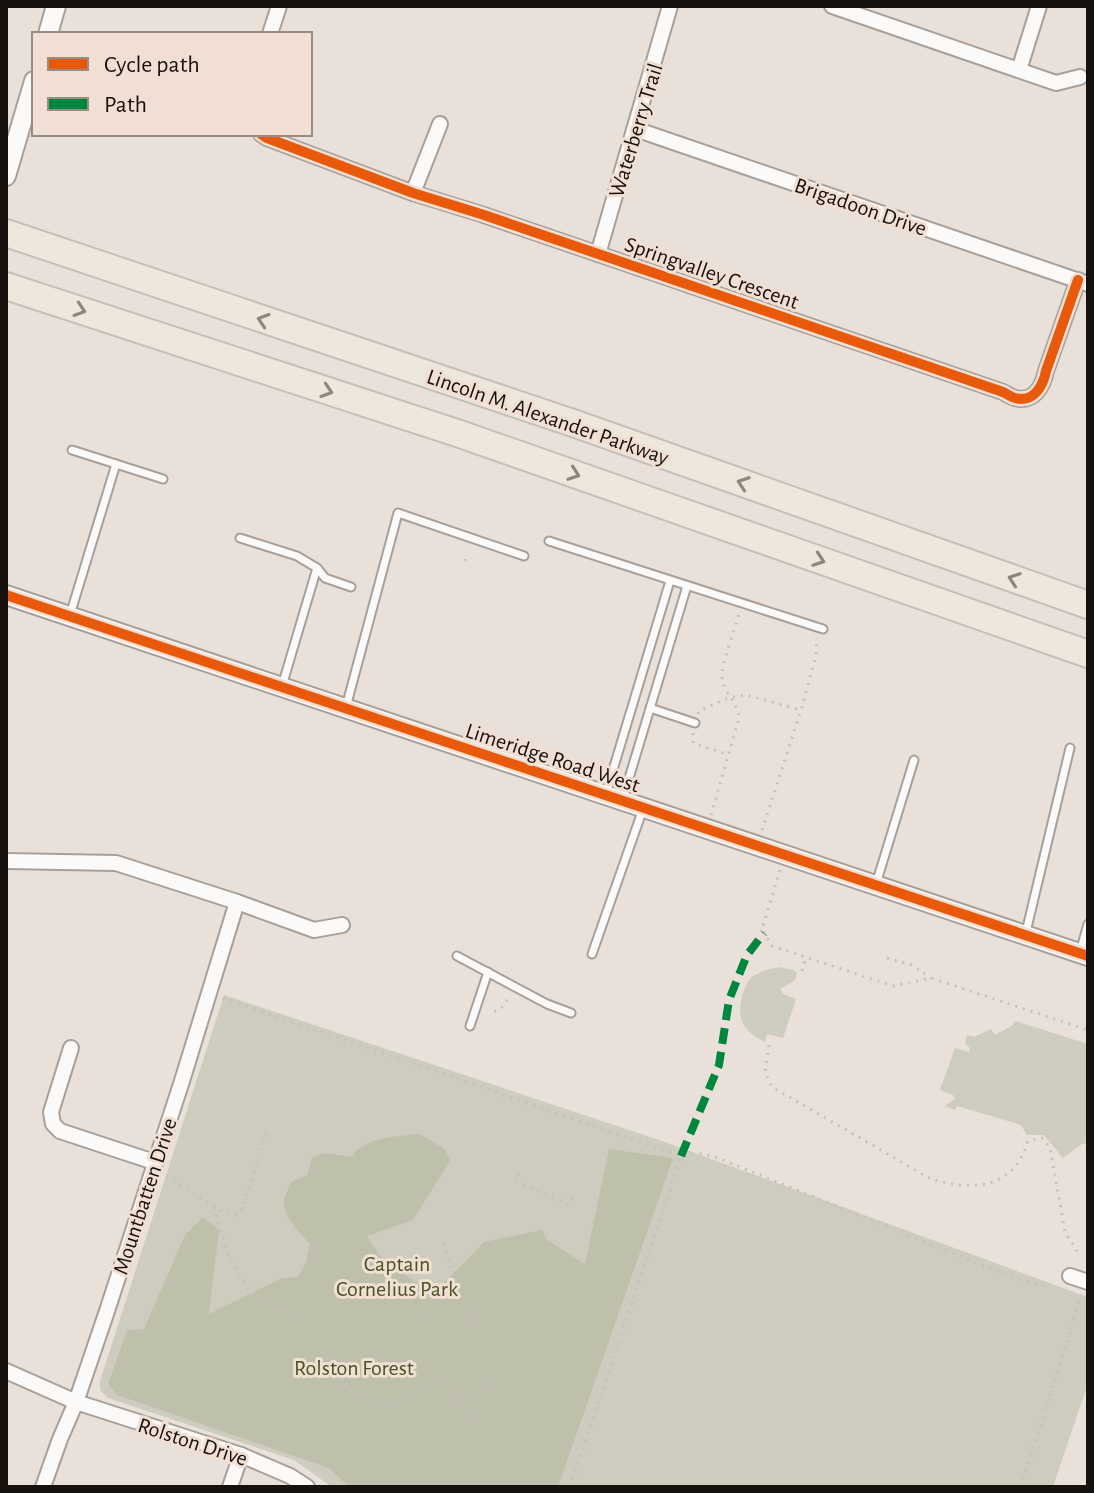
<svg xmlns="http://www.w3.org/2000/svg" width="1094" height="1493" viewBox="0 0 1094 1493" font-family="'Alegreya Sans',sans-serif">
<rect width="100%" height="100%" fill="#e9e0d9"/>
<g fill="#cdccbe">
<path d="M779 967 793 970 797 973 795 980 780 989 783 994 796 999 783 1038 767 1034 765 1042C744 1032 736 1019 742 997 743 991 746 984 750 979 757 972 769 969 779 967Z"/>
<polygon points="224,995 662,1141 1088,1297 1088,1383 1053,1487 332,1487 294,1460 108,1398 100,1390 100,1381"/>
<polygon points="1015,1021 1088,1044 1088,1143 1082,1144 1063,1158 1044,1135 1027,1135 1021,1125 957,1106 955,1110 945,1106 955,1099 953,1095 940,1090 955,1048 969,1052 970,1048 965,1044 967,1035 974,1037 991,1029 995,1035 1013,1025"/>
</g>
<path fill="#bfc0ac" d="M419 1134 445 1149 450 1161 413 1220 367 1236 381 1257 433 1294 484 1242 542 1230 547 1240 585 1264 609 1149 673 1158 558 1487H349L329 1468 117 1395 108 1384 127 1330 144 1329 185 1235 203 1217 219 1230 209 1314 282 1278 298 1277 306 1262 310 1244C300 1233 282 1216 284 1200 285 1194 289 1188 291 1182L307 1175 312 1158 324 1153 352 1157C363 1137 399 1136 419 1134Z"/>
<g fill="none" stroke-linecap="round" stroke-linejoin="round">
<g stroke="#a7a09a" stroke-width="11">
<g id="service">
<polyline points="72,450 163,479"/>
<polyline points="240,538 297,556 317,568 282,686"/>
<polyline points="549,541 823,629"/>
<polyline points="317,568 325,578 351,587"/>
<polyline points="70,615 116,464"/>
<polyline points="346,707 398,513 524,556"/>
<polyline points="650,708 695,723"/>
<polyline points="606,793 670,581"/>
<polyline points="623,798 687,586"/>
<polyline points="876,884 914,760"/>
<polyline points="1026,932 1070,748"/>
<polyline points="1080,952 1088,924"/>
<polyline points="592,954 643,809"/>
<polyline points="457,956 547,1004 571,1013"/>
<polyline points="470,1026 488,972"/>
</g>
</g>
<g stroke="#a7a09a" stroke-width="18">
<g id="minor">
<polyline points="832,6 1056,83 1080,77"/>
<polyline points="270,34 279,6"/>
<polyline points="1019,70 1039,6"/>
<polyline points="635,129 1088,284"/>
<path d="M261 134 267 138 413 193 481 214 1003 392C1007 394 1011 397 1015 398 1034 403 1043 386 1046 371L1078 280"/>
<polyline points="413,193 440,124"/>
<polyline points="598,254 670,6"/>
<polyline points="6,861 116,863 237,902 314,930 342,925"/>
<polyline points="71,1048 51,1112 53,1124 60,1131 154,1162"/>
<polyline points="1070,1276 1088,1282"/>
<polyline points="6,1371 76,1402 241,1455 290,1476 307,1487"/>
<polyline points="43,1487 60,1439 76,1402 106,1314 182,1081 237,902"/>
<polyline points="230,1487 241,1455"/>
</g>
</g>
<g stroke="#a7a09a" stroke-width="22">
<g id="tertiary">
<polyline points="48,34 56,6"/>
<polyline points="6,176 34,81"/>
<polyline points="6,595 1088,956"/>
</g>
</g>
<g stroke="#c4c0bc" stroke-width="30">
<g id="motorway">
<polyline points="6,233 573,423 1088,605"/>
<polyline points="6,286 460,434 1088,654"/>
</g>
</g>
<g stroke="#c4c1bf" stroke-width="3" stroke-dasharray="2 6" stroke-linecap="butt">
<polyline points="465,561 467,555"/>
<polyline points="698,714 699,711 728,698 746,695 801,710"/>
<polyline points="693,733 693,743 729,755"/>
<path d="M711 815 739 718C739 704 723 693 722 677 721 667 735 627 739 614"/>
<polyline points="762,830 801,710 816,656 817,638"/>
<polyline points="780,870 763,926 764,933 772,946 893,986 931,978 1088,1030"/>
<polyline points="887,958 912,965 931,978"/>
<polyline points="802,971 806,957"/>
<polyline points="223,998 681,1156"/>
<path d="M494 1011C503 1010 506 1002 509 995"/>
<path d="M769 1045 765 1072 772 1087 931 1179C973 1191 1013 1190 1028 1141L1042 1138 1050 1147 1065 1232 1076 1249 1078 1255"/>
<polyline points="518,1174 515,1181 569,1205 573,1198"/>
<polyline points="166,1176 221,1211 238,1215 240,1214 268,1129"/>
<polyline points="214,1207 225,1248 237,1272 257,1301 295,1312 320,1350 351,1390 369,1402 391,1404 410,1398 427,1378 437,1376 445,1377 451,1383 466,1413 471,1430 471,1464 473,1487"/>
<polyline points="444,1243 454,1280 451,1287"/>
<path d="M342 1378C356 1368 371 1360 386 1351 409 1336 426 1311 444 1291L451 1287C468 1295 481 1329 483 1348 484 1354 483 1360 484 1367 487 1380 492 1391 491 1404L479 1412 470 1425"/>
<polyline points="460,1399 489,1384"/>
<polyline points="570,1487 681,1156 699,1153 718,1158 1005,1274 1040,1286 1050,1285"/>
<polyline points="1021,1487 1081,1297"/>
</g>
<use href="#service" stroke="#fcfaf9" stroke-width="7"/>
<use href="#minor" stroke="#fcfaf9" stroke-width="14"/>
<use href="#tertiary" stroke="#fcfaf9" stroke-width="18"/>
<use href="#motorway" stroke="#ede7dc" stroke-width="26"/>
<polyline stroke="#00873e" stroke-width="8" stroke-dasharray="16 8" stroke-linecap="butt" points="681,1156 719,1065 729,1000 747,955 764,933"/>
<g stroke="#f0dfd2" stroke-width="15">
<g id="cycleway">
<path d="M261 134 267 138 413 193 481 214 1003 392C1007 394 1011 397 1015 398 1034 403 1043 386 1046 371L1078 280"/>
<polyline points="6,595 1088,956"/>
</g>
</g>
<use href="#cycleway" stroke="#e8590c" stroke-width="10"/>
</g>
<defs><path id="oneway-chevron" d="M-2-3.5L2.5 0L-2 3.5" fill="none" stroke-width="1.6" stroke-linecap="round" stroke-linejoin="round" transform="scale(2)"/></defs>
<g stroke="#8d877f">
<use href="#oneway-chevron" transform="translate(80 310) rotate(18)"/>
<use href="#oneway-chevron" transform="translate(263 320) rotate(-162)"/>
<use href="#oneway-chevron" transform="translate(327 391) rotate(18)"/>
<use href="#oneway-chevron" transform="translate(574 474) rotate(19)"/>
<use href="#oneway-chevron" transform="translate(743 483) rotate(-161)"/>
<use href="#oneway-chevron" transform="translate(819 560) rotate(19)"/>
<use href="#oneway-chevron" transform="translate(1014 579) rotate(-161)"/>
</g>
<g text-anchor="middle" stroke-width="6" stroke-linejoin="round" paint-order="stroke">
<g font-size="22" fill="#17110d" stroke="#f0dfd2">
<text transform="translate(635 130) rotate(-73)" y="8">Waterberry Trail</text>
<text transform="translate(861 206) rotate(19)" y="8">Brigadoon Drive</text>
<text transform="translate(712 272) rotate(19)" y="8">Springvalley Crescent</text>
<text transform="translate(548 416) rotate(19)" y="8">Lincoln M. Alexander Parkway</text>
<text transform="translate(553 757) rotate(18)" y="8">Limeridge Road West</text>
<text transform="translate(144 1196) rotate(-72)" y="8">Mountbatten Drive</text>
<text transform="translate(193 1441) rotate(18)" y="8">Rolston Drive</text>
</g>
<g font-size="22" fill="#485424" stroke="#f0dfd2">
<text x="397" y="1271">Captain<tspan x="397" dy="25">Cornelius Park</tspan></text>
<text x="354" y="1375">Rolston Forest</text>
</g>
</g>
<rect width="1094" height="1493" fill="none" stroke="#17110d" stroke-width="16"/>
<rect x="32" y="32" width="280" height="104" fill="#f0dfd2" stroke="#998d83" stroke-width="2"/>
<rect x="48" y="58" width="40" height="12" fill="#e8590c" stroke="#998d83" stroke-width="2"/>
<text x="104" y="72" font-size="24" fill="#17110d">Cycle path</text>
<rect x="48" y="98" width="40" height="12" fill="#00873e" stroke="#998d83" stroke-width="2"/>
<text x="104" y="112" font-size="24" fill="#17110d">Path</text>
</svg>
